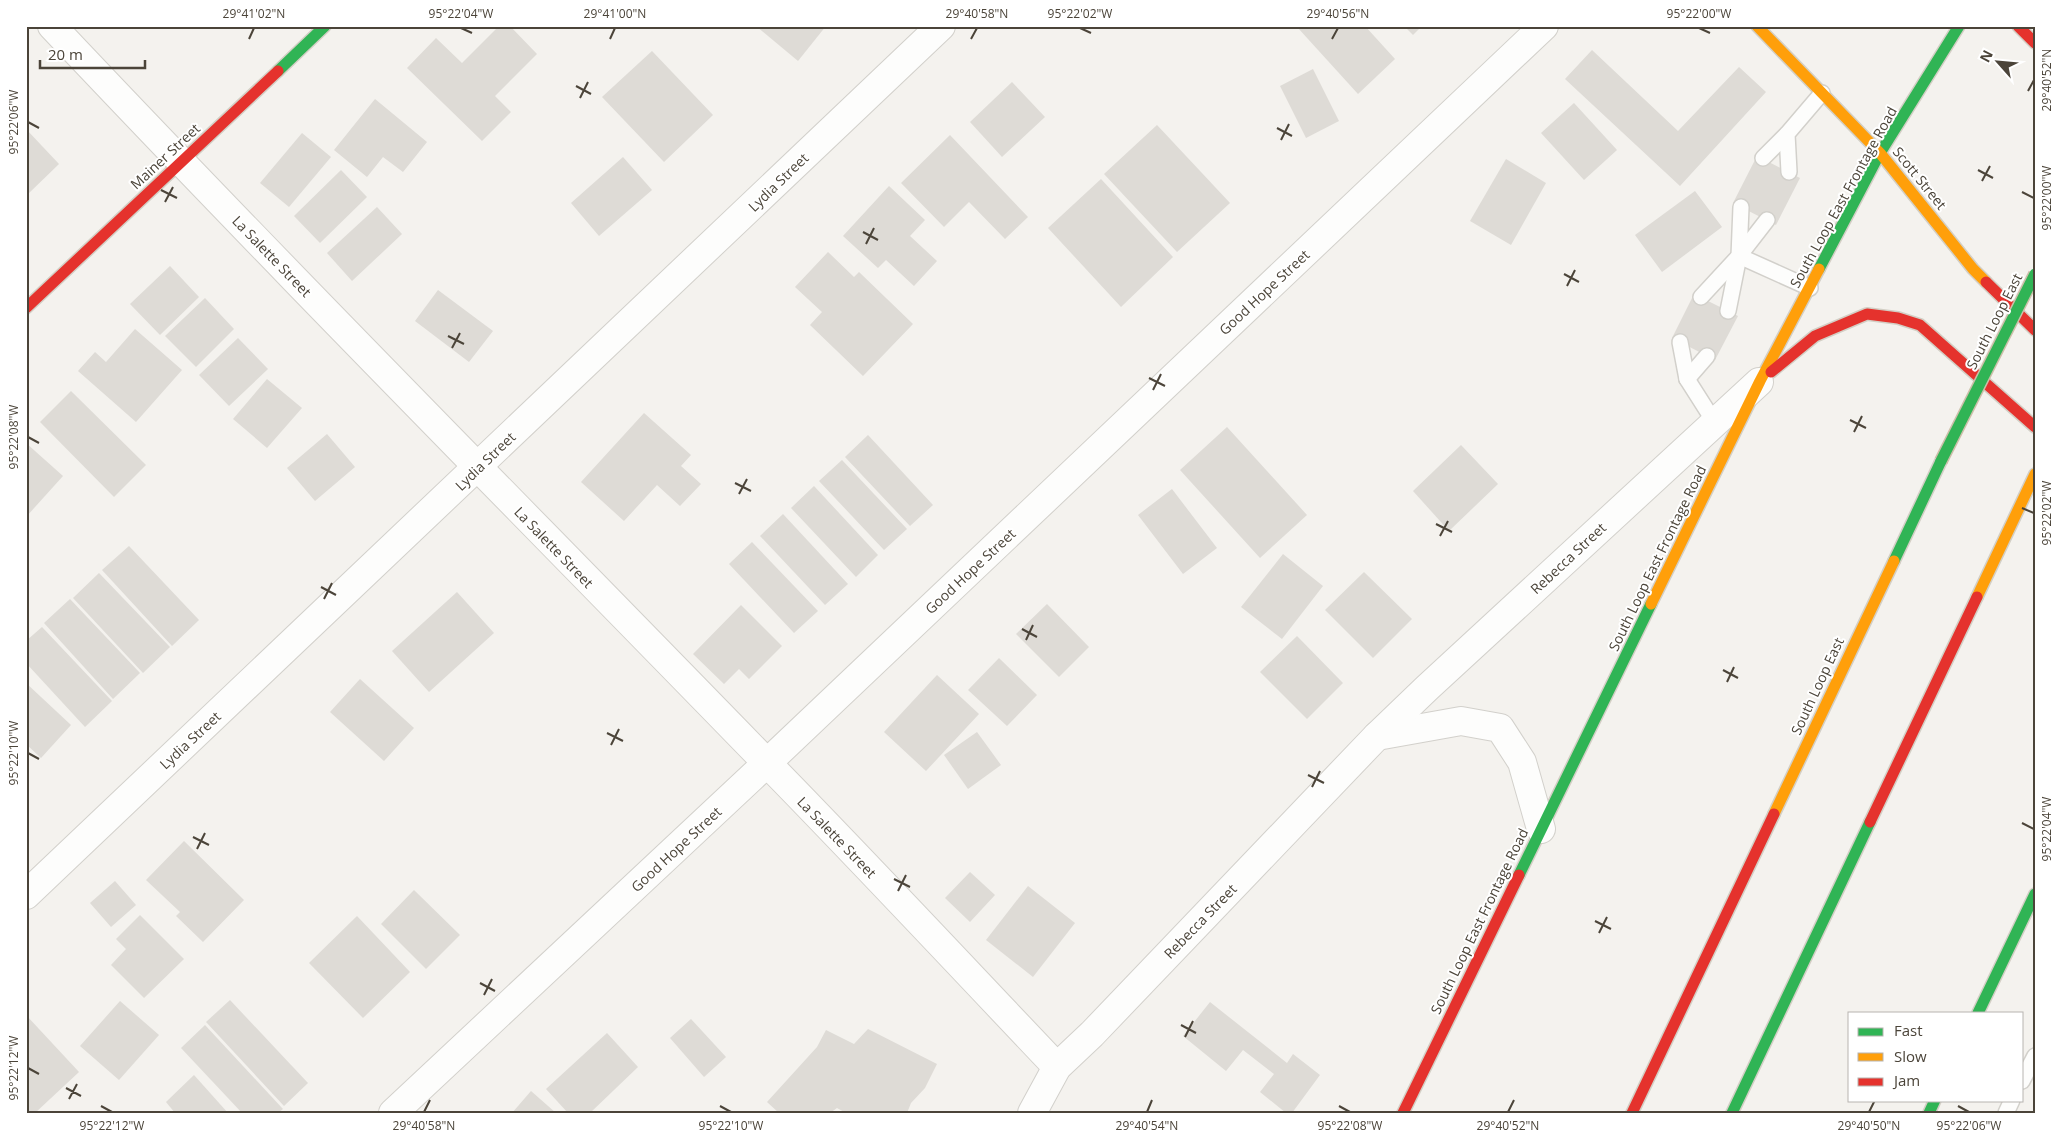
<svg xmlns="http://www.w3.org/2000/svg" width="2061" height="1139" viewBox="0 0 2061 1139" font-family="'Open Sans',sans-serif">
  <style>
    .building { fill: #dedbd6 }
    .lines { fill: none; stroke-linecap: round; stroke-linejoin: round }
    .lane-casing { stroke: #d2d0cb; stroke-width: 18 }
    .street-casing { stroke: #d2d0cb; stroke-width: 30 }
    .fast-casing { stroke: #d3cfc5; stroke-width: 14 }
    .slow-casing { stroke: #d3cfc5; stroke-width: 14 }
    .jam-casing { stroke: #d3cfc5; stroke-width: 14 }
    .lane { stroke: #fdfdfc; stroke-width: 15 }
    .street { stroke: #fdfdfc; stroke-width: 28 }
    .fast { stroke: #30b455; stroke-width: 11 }
    .slow { stroke: #ff9f0a; stroke-width: 11 }
    .jam { stroke: #e5322d; stroke-width: 11 }
    .fast-bridge-casing { stroke: #ccbfa9; stroke-width: 14; stroke-linecap: butt }
    .fast-bridge { stroke: #30b455; stroke-width: 11 }
    .ticks { fill: none; stroke: #4b4439; stroke-width: 2 }
    .labels { text-anchor: middle; dominant-baseline: central; stroke-width: 4; stroke-linejoin: round; paint-order: stroke }
    .street-label { font-size: 14px; fill: #4b4439; stroke: #fff }
    .neatline { fill: none; stroke: #4b4439; stroke-width: 2 }
    .ticks-label { font-size: 12px; text-anchor: middle; fill: #4b4439 }
  </style>
  <rect width="100%" height="100%" fill="#f4f2ee"/>
  <g class="building">
    <polygon points="499,26 510,26 537,54 495,96 511,112 482,141 407,68 436,38 462,63"/>
    <polygon points="756,26 826,26 798,61"/>
    <polygon points="1299,26 1365,26 1395,59 1358,94 1298,28"/>
    <polygon points="1404,26 1422,26 1413,35"/>
    <polygon points="1592,50 1678,131 1739,67 1766,92 1680,186 1565,79"/>
    <polygon points="652,51 713,115 664,162 602,97"/>
    <polygon points="1313,69 1339,121 1306,138 1280,86"/>
    <polygon points="1012,82 1045,117 1002,157 970,122"/>
    <polygon points="375,99 427,142 403,172 383,157 367,177 334,150"/>
    <polygon points="1574,103 1617,150 1584,180 1541,133"/>
    <polygon points="1157,125 1230,203 1177,252 1104,174"/>
    <polygon points="26,129 59,164 28,194 26,192"/>
    <polygon points="302,133 331,157 289,207 260,183"/>
    <polygon points="950,135 1028,217 1005,239 969,202 944,227 901,183"/>
    <polygon points="1757,156 1800,178 1776,225 1733,203"/>
    <polygon points="623,157 652,190 599,236 571,203"/>
    <polygon points="1506,159 1546,183 1511,245 1470,221"/>
    <polygon points="341,170 367,197 320,243 294,216"/>
    <polygon points="1101,179 1173,257 1121,307 1048,228"/>
    <polygon points="889,186 925,220 910,236 937,261 914,286 886,260 878,268 843,236"/>
    <polygon points="1695,191 1722,227 1662,272 1635,235"/>
    <polygon points="377,207 402,234 352,281 327,253"/>
    <polygon points="828,252 854,277 859,272 913,324 863,376 810,325 822,312 795,287"/>
    <polygon points="170,266 199,297 160,335 130,304"/>
    <polygon points="438,290 493,331 469,362 415,321"/>
    <polygon points="1694,294 1738,316 1715,360 1672,338"/>
    <polygon points="205,298 234,329 196,367 165,336"/>
    <polygon points="135,329 182,370 136,422 78,371 95,352 106,362"/>
    <polygon points="238,338 268,369 229,406 199,375"/>
    <polygon points="267,379 302,408 267,448 233,419"/>
    <polygon points="71,391 146,465 114,497 40,422"/>
    <polygon points="644,413 691,455 681,466 701,484 680,506 657,485 624,521 581,482"/>
    <polygon points="1227,427 1307,515 1260,558 1180,470"/>
    <polygon points="327,434 355,467 315,501 287,468"/>
    <polygon points="868,435 933,505 910,526 845,457"/>
    <polygon points="26,443 63,476 26,517"/>
    <polygon points="1461,445 1498,484 1449,531 1413,491"/>
    <polygon points="842,460 907,529 884,550 819,481"/>
    <polygon points="814,486 878,555 856,577 791,508"/>
    <polygon points="1172,489 1217,548 1183,574 1138,515"/>
    <polygon points="783,514 848,584 825,605 760,536"/>
    <polygon points="752,542 818,611 794,633 729,564"/>
    <polygon points="129,546 199,620 172,646 102,570"/>
    <polygon points="1283,554 1323,586 1282,639 1241,607"/>
    <polygon points="1364,572 1412,619 1373,658 1325,610"/>
    <polygon points="99,573 170,647 143,673 73,598"/>
    <polygon points="457,592 494,633 429,692 392,651"/>
    <polygon points="70,599 140,673 113,699 44,623"/>
    <polygon points="1047,604 1089,647 1059,677 1016,634"/>
    <polygon points="741,605 782,646 749,679 739,669 724,684 693,654"/>
    <polygon points="42,627 112,701 85,727 26,663 26,641"/>
    <polygon points="1297,636 1343,683 1307,719 1260,672"/>
    <polygon points="999,658 1037,695 1007,726 968,690"/>
    <polygon points="937,675 979,714 926,771 884,732"/>
    <polygon points="360,679 414,728 384,761 330,712"/>
    <polygon points="26,683 71,725 41,758 26,744"/>
    <polygon points="977,732 1001,765 968,789 944,755"/>
    <polygon points="184,841 244,900 203,942 176,916 180,912 146,880"/>
    <polygon points="970,872 995,895 970,922 945,898"/>
    <polygon points="115,881 136,905 111,927 90,903"/>
    <polygon points="1028,886 1075,923 1033,977 986,940"/>
    <polygon points="414,890 460,935 426,969 381,924"/>
    <polygon points="140,915 184,959 144,998 111,965 126,949 116,939"/>
    <polygon points="357,916 410,972 363,1018 309,963"/>
    <polygon points="230,1000 308,1083 284,1106 206,1022"/>
    <polygon points="120,1001 159,1035 119,1080 80,1046"/>
    <polygon points="1210,1002 1287,1063 1293,1054 1320,1075 1292,1113 1286,1113 1260,1092 1274,1074 1243,1050 1226,1071 1183,1036"/>
    <polygon points="26,1015 79,1072 35,1113 26,1113"/>
    <polygon points="691,1019 726,1057 704,1077 670,1038"/>
    <polygon points="205,1025 283,1109 278,1113 242,1113 181,1048"/>
    <polygon points="868,1029 937,1064 925,1088 911,1103 907,1113 846,1113 837,1108 830,1113 779,1113 767,1102 817,1047 826,1030 854,1044"/>
    <polygon points="607,1033 638,1067 590,1113 568,1113 546,1089"/>
    <polygon points="194,1075 228,1113 175,1113 166,1102"/>
    <polygon points="531,1091 556,1113 512,1113"/>
  </g>
  <g class="lines">
    <g class="lane-casing">
      <g id="lane">
        <polyline points="1763,158 1787,134"/>
        <polyline points="1789,172 1787,134 1822,93"/>
        <polyline points="1739,256 1767,220"/>
        <polyline points="1701,297 1739,256 1810,288"/>
        <polyline points="1728,311 1739,256 1741,207"/>
        <polyline points="1680,342 1687,379 1715,423"/>
        <polyline points="1687,379 1707,356"/>
        <polyline points="2022,1081 2035,1056"/>
        <polyline points="2006,1113 2012,1100"/>
      </g>
    </g>
    <g class="street-casing">
      <g id="street">
        <path d="M 52,26 C 287,275 528,517 766,762 C 864,862 960,965 1057,1067"/>
        <polyline points="1377,736 1461,721 1500,728 1522,762 1541,829"/>
        <polyline points="26,895 941,26"/>
        <polyline points="393,1113 767,763 1544,26"/>
        <polyline points="1032,1113 1057,1067 1092,1034 1377,736 1427,688 1759,382"/>
      </g>
    </g>
    <g class="fast-casing">
      <g id="fast">
        <polyline points="278,71 325,26"/>
        <polyline points="1819,269 1880,153 1959,26"/>
        <polyline points="1894,561 1941,461"/>
        <polyline points="1519,875 1651,604"/>
        <polyline points="1978,1013 2035,894"/>
        <polyline points="1732,1113 1870,822"/>
        <polyline points="1929,1113 1935,1100"/>
      </g>
    </g>
    <g class="slow-casing">
      <g id="slow">
        <polyline points="1757,26 1880,153 1973,269 1986,282"/>
        <polyline points="1977,597 2035,474"/>
        <polyline points="1651,604 1760,381 1819,269"/>
        <polyline points="1774,814 1894,561"/>
      </g>
    </g>
    <g class="jam-casing">
      <g id="jam">
        <polyline points="2018,26 2035,43"/>
        <polyline points="1986,282 2035,330"/>
        <polyline points="26,308 278,71"/>
        <polyline points="1771,372 1815,336 1867,314 1898,318 1920,325 2035,427"/>
        <polyline points="1870,822 1977,597"/>
        <polyline points="1403,1113 1519,875"/>
        <polyline points="1632,1113 1774,814"/>
      </g>
    </g>
    <use href="#lane" class="lane"/>
    <use href="#street" class="street"/>
    <use href="#fast" class="fast"/>
    <use href="#slow" class="slow"/>
    <use href="#jam" class="jam"/>
    <g class="fast-bridge-casing">
      <polyline id="fast-bridge" points="1941,461 2035,274"/>
    </g>
    <use href="#fast-bridge" class="fast-bridge"/>
  </g>
  <path class="ticks" d="M 461,28 L 472,33M 1080,28 L 1091,33M 1699,28 L 1710,33M 249,39 L 254,28M 610,39 L 615,28M 971,39 L 977,28M 1332,39 L 1338,28M 576,86 L 591,94M 2028,91 L 2034,80M 580,98 L 588,82M 28,122 L 39,128M 1277,128 L 1292,136M 1281,140 L 1289,124M 1978,170 L 1993,178M 1982,181 L 1990,166M 161,190 L 177,198M 2022,192 L 2034,198M 165,202 L 173,187M 863,232 L 878,240M 866,244 L 874,228M 1564,274 L 1579,282M 1567,286 L 1575,270M 448,336 L 464,344M 452,348 L 460,333M 1149,378 L 1165,386M 1153,390 L 1161,374M 1850,420 L 1866,428M 1854,432 L 1862,416M 28,437 L 39,443M 735,483 L 751,491M 739,494 L 747,479M 2022,508 L 2034,513M 1436,524 L 1452,532M 1440,536 L 1448,521M 321,587 L 336,595M 324,599 L 332,583M 1022,629 L 1037,637M 1026,640 L 1033,625M 1723,670 L 1738,678M 1727,682 L 1734,667M 607,733 L 623,741M 611,745 L 619,729M 28,753 L 39,759M 1308,775 L 1324,783M 1312,787 L 1320,771M 2022,823 L 2034,829M 193,837 L 209,845M 197,849 L 205,833M 894,879 L 910,887M 898,891 L 906,875M 1595,921 L 1611,929M 1599,933 L 1607,917M 480,983 L 495,991M 484,995 L 492,979M 1181,1025 L 1196,1033M 1185,1037 L 1193,1021M 28,1068 L 39,1074M 66,1088 L 81,1096M 69,1099 L 77,1084M 101,1106 L 112,1112M 720,1106 L 731,1112M 1339,1106 L 1350,1112M 1958,1106 L 1969,1112M 424,1112 L 430,1100M 1147,1112 L 1152,1100M 1508,1112 L 1514,1100M 1869,1112 L 1875,1100"/>
  <g class="labels">
    <g class="street-label">
      <text transform="translate(165 156) rotate(-43)">Mainer Street</text>
      <text transform="translate(1920 178) rotate(51)">Scott Street</text>
      <text transform="translate(778 182) rotate(-44)">Lydia Street</text>
      <text transform="translate(1843 197) rotate(-61)">South Loop East Frontage Road</text>
      <text transform="translate(272 256) rotate(46)">La Salette Street</text>
      <text transform="translate(1264 292) rotate(-43)">Good Hope Street</text>
      <text transform="translate(1994 321) rotate(-63)">South Loop East</text>
      <text transform="translate(485 461) rotate(-44)">Lydia Street</text>
      <text transform="translate(554 547) rotate(46)">La Salette Street</text>
      <text transform="translate(1568 558) rotate(-43)">Rebecca Street</text>
      <text transform="translate(1657 558) rotate(-64)">South Loop East Frontage Road</text>
      <text transform="translate(970 571) rotate(-43)">Good Hope Street</text>
      <text transform="translate(1817 686) rotate(-65)">South Loop East</text>
      <text transform="translate(190 740) rotate(-43)">Lydia Street</text>
      <text transform="translate(837 837) rotate(46)">La Salette Street</text>
      <text transform="translate(676 849) rotate(-43)">Good Hope Street</text>
      <text transform="translate(1200 921) rotate(-46)">Rebecca Street</text>
      <text transform="translate(1479 921) rotate(-64)">South Loop East Frontage Road</text>
    </g>
  </g>
  <rect width="2061" height="1139" fill="none" stroke="#ffffff" stroke-width="55"/>
  <rect x="1848" y="1012" width="175" height="90" fill="#ffffff" stroke="#b7b4b0"/>
  <rect x="1858" y="1028" width="25" height="8" fill="#30b455" stroke="#b7b4b0"/>
  <text x="1894" y="1036" font-size="15" fill="#4b4439">Fast</text>
  <rect x="1858" y="1053" width="25" height="8" fill="#ff9f0a" stroke="#b7b4b0"/>
  <text x="1894" y="1062" font-size="15" fill="#4b4439">Slow</text>
  <rect x="1858" y="1078" width="25" height="8" fill="#e5322d" stroke="#b7b4b0"/>
  <text x="1894" y="1086" font-size="15" fill="#4b4439">Jam</text>
  <g transform="translate(1998 62) rotate(297)" stroke="#ffffff" stroke-width="4" paint-order="stroke">
  <path d="M0-4L9 19L0 12L-9 19Z" fill="#4b4439"/>
  <text y="-8" font-size="14" font-weight="bold" text-anchor="middle" fill="#4b4439">N</text>
  </g>
  <path d="M40 60v8h105v-8" fill="none" stroke="#4b4439" stroke-width="2.5"/>
  <text x="48" y="60" font-size="15" fill="#4b4439" stroke="#ffffff" stroke-width="4" paint-order="stroke">20 m</text>
  <rect x="28" y="28" width="2006" height="1084" class="neatline"/>
  <g class="ticks-label">
    <text x="254" y="18">29°41'02"N</text>
    <text x="461" y="18">95°22'04"W</text>
    <text x="615" y="18">29°41'00"N</text>
    <text x="977" y="18">29°40'58"N</text>
    <text x="1080" y="18">95°22'02"W</text>
    <text x="1338" y="18">29°40'56"N</text>
    <text x="1699" y="18">95°22'00"W</text>
    <text transform="translate(2047 80) rotate(-90)" y="4">29°40'52"N</text>
    <text transform="translate(14 122) rotate(-90)" y="4">95°22'06"W</text>
    <text transform="translate(2047 198) rotate(-90)" y="4">95°22'00"W</text>
    <text transform="translate(14 437) rotate(-90)" y="4">95°22'08"W</text>
    <text transform="translate(2047 513) rotate(-90)" y="4">95°22'02"W</text>
    <text transform="translate(14 753) rotate(-90)" y="4">95°22'10"W</text>
    <text transform="translate(2047 829) rotate(-90)" y="4">95°22'04"W</text>
    <text transform="translate(14 1068) rotate(-90)" y="4">95°22'12"W</text>
    <text x="112" y="1130">95°22'12"W</text>
    <text x="424" y="1130">29°40'58"N</text>
    <text x="731" y="1130">95°22'10"W</text>
    <text x="1147" y="1130">29°40'54"N</text>
    <text x="1350" y="1130">95°22'08"W</text>
    <text x="1508" y="1130">29°40'52"N</text>
    <text x="1869" y="1130">29°40'50"N</text>
    <text x="1969" y="1130">95°22'06"W</text>
  </g>
</svg>
